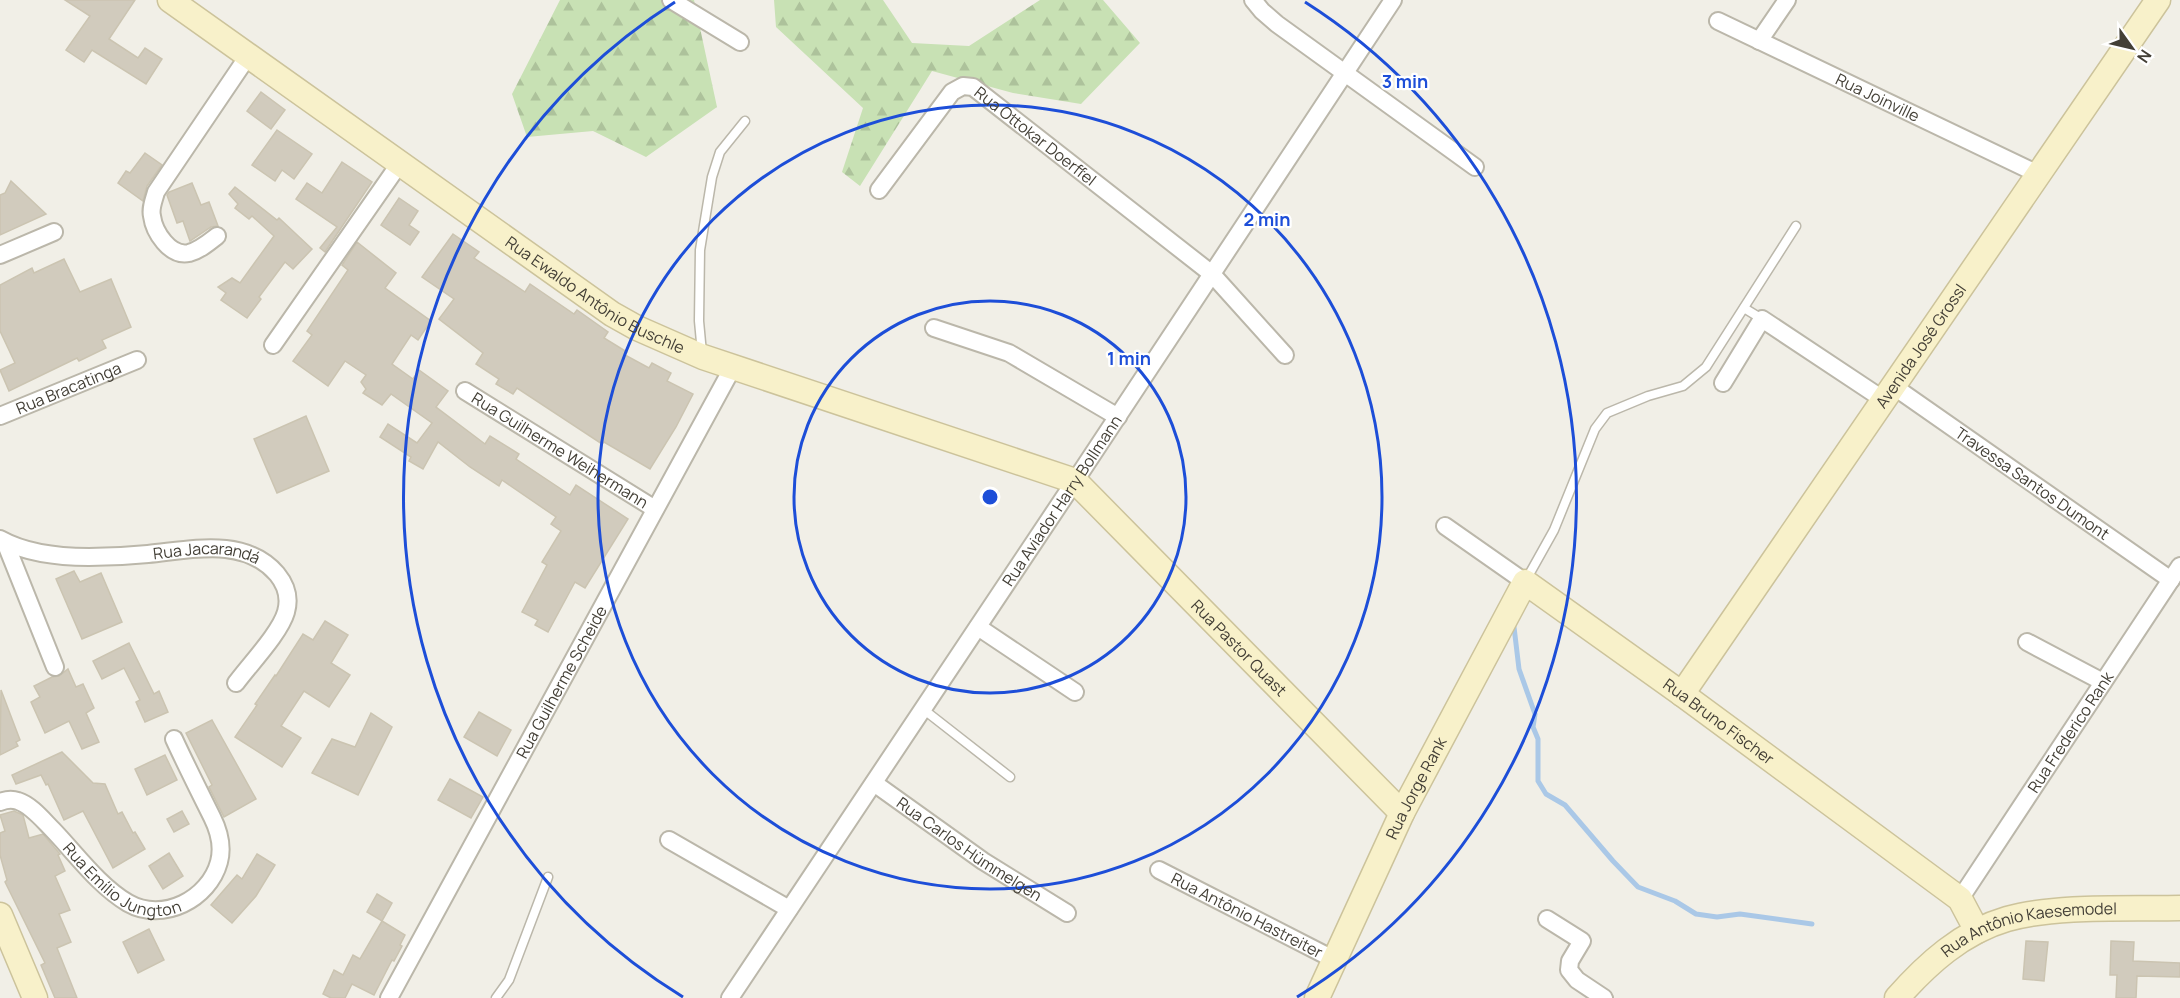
<svg xmlns="http://www.w3.org/2000/svg" width="2180" height="998" viewBox="0 0 2180 998" font-family="Manrope,sans-serif">
  <style>
    .forest { fill: url(#forest-firs) }
    .lines { fill: none; stroke-linecap: round; stroke-linejoin: round }
    .stream { stroke: #aac8e7; stroke-width: 5 }
    .building { fill: #d1cbbd; stroke: #cbc4b1; stroke-width: 1.5 }
    .lane-casing { stroke: #bbb7aa; stroke-width: 11 }
    .street-casing { stroke: #bbb7aa; stroke-width: 20 }
    .secondary-casing { stroke: #ccc39b; stroke-width: 27 }
    .lane { stroke: #fff; stroke-width: 8 }
    .street { stroke: #fff; stroke-width: 16 }
    .secondary { stroke: #f8f1ca; stroke-width: 24 }
    .ring { fill: none; stroke: #1d4ed8; stroke-width: 3 }
    .labels { text-anchor: middle; dominant-baseline: central; stroke-width: 4.5; stroke-linejoin: round; paint-order: stroke }
    .street-label { font-size: 16px; fill: #433f36; stroke: #fff }
    .centre { fill: #1d4ed8; stroke: #fff; stroke-width: 3 }
    .ring-label { font-size: 18px; text-anchor: middle; font-weight: bold; fill: #1d4ed8; stroke: #fff; stroke-width: 4.5; stroke-linejoin: round; paint-order: stroke }
  </style>
  <defs>
    <pattern id="forest-firs" width="22" height="20" patternUnits="userSpaceOnUse" patternTransform="scale(1.5)"><rect width="22" height="20" fill="#c8e1b4"/><path d="M5 1l3.5 6h-7zM16 11l3.5 6h-7z" fill="#adc29b"/></pattern>
  </defs>
  <rect width="100%" height="100%" fill="#f1efe7"/>
  <g class="forest">
    <polygon points="560,0 694,0 717,107 646,157 593,131 527,137 512,94"/>
    <polygon points="774,0 883,0 912,43 969,46 1040,0 1103,0 1140,43 1081,104 1013,93 932,71 860,186 842,172 863,108 776,27"/>
  </g>
  <g class="lines">
    <polyline class="stream" points="1514,627 1519,669 1535,714 1533,727 1538,739 1538,781 1546,794 1565,805 1613,861 1638,887 1675,901 1696,914 1717,917 1740,914 1812,924"/>
  </g>
  <g class="building">
    <polygon points="65,0 135,0 109,39 138,58 145,48 162,59 146,84 92,50 84,62 66,50 90,16"/>
    <polygon points="261,92 285,110 271,129 247,111"/>
    <polygon points="277,130 312,154 294,179 282,170 275,181 252,165"/>
    <polygon points="145,153 162,165 147,186 143,201 118,183 126,171 130,173"/>
    <polygon points="342,162 372,182 325,252 320,248 337,227 296,199 307,183 322,193"/>
    <polygon points="11,181 46,214 0,235 0,195 5,193"/>
    <polygon points="192,183 201,205 209,202 218,226 211,227 190,241 183,221 177,223 167,195 169,192"/>
    <polygon points="235,187 277,220 279,218 312,249 293,269 285,262 259,297 261,299 247,318 221,300 226,293 218,287 232,278 240,283 274,236 252,216 249,219 235,208 238,204 229,194"/>
    <polygon points="399,198 418,211 409,225 419,232 410,245 381,225"/>
    <polygon points="453,234 479,252 474,258 525,292 530,284 574,314 577,310 608,332 604,338 627,352 625,355 649,368 652,363 671,373 667,381 693,394 676,427 650,469 604,442 602,444 517,388 513,394 496,384 499,379 476,364 483,353 439,319 454,299 422,277"/>
    <polygon points="357,242 396,273 385,288 431,321 418,340 411,335 392,364 413,379 419,370 448,391 436,407 485,444 490,436 519,454 516,459 570,495 576,485 628,519 585,588 575,582 548,632 535,625 538,620 522,612 547,565 542,562 561,531 551,524 556,517 502,480 499,486 470,467 438,442 423,469 409,461 411,457 380,437 388,424 417,443 432,423 391,394 382,405 363,393 366,389 361,382 366,375 345,361 328,386 293,361 312,335 307,331 348,270 342,265"/>
    <polygon points="64,259 80,292 111,279 131,327 102,340 106,348 79,361 77,358 9,391 0,370 15,363 0,331 0,285 32,268 34,273"/>
    <polygon points="306,416 329,471 277,493 254,439"/>
    <polygon points="74,571 80,582 101,573 122,622 82,639 56,579"/>
    <polygon points="325,621 348,635 331,663 350,675 329,707 304,691 281,726 301,738 282,767 235,737 257,705 255,704 275,675 276,676 303,634 313,640"/>
    <polygon points="129,643 154,694 159,691 168,712 145,722 136,702 140,700 124,668 102,679 93,661"/>
    <polygon points="68,669 76,687 83,684 94,708 86,713 99,742 82,749 69,721 45,733 31,702 40,697 34,686 52,677 59,676"/>
    <polygon points="1,690 20,740 16,742 18,746 0,755"/>
    <polygon points="479,712 511,730 497,756 464,737"/>
    <polygon points="371,713 392,727 358,795 312,773 332,739 355,747"/>
    <polygon points="212,720 256,799 224,817 209,787 212,785 186,733"/>
    <polygon points="62,752 93,783 105,784 118,814 122,812 133,833 135,832 145,849 113,868 83,811 64,820 48,784 46,785 41,775 16,784 12,775"/>
    <polygon points="165,755 177,780 147,795 135,769"/>
    <polygon points="450,779 483,797 471,818 438,800"/>
    <polygon points="14,811 23,815 29,838 43,834 60,854 58,855 65,871 55,876 70,910 59,914 71,942 57,948 77,998 55,998 41,965 45,963 5,882 7,880 0,855 0,833 5,831 0,815"/>
    <polygon points="182,811 189,824 174,832 167,819"/>
    <polygon points="169,853 183,876 163,889 149,866"/>
    <polygon points="257,854 275,865 256,896 232,923 211,905 237,875 242,879"/>
    <polygon points="377,894 392,903 382,921 367,912"/>
    <polygon points="382,921 405,935 400,945 402,946 394,961 392,960 374,995 352,984 345,998 331,998 323,994 334,970 343,975 353,955 360,959"/>
    <polygon points="149,929 164,960 138,973 123,942"/>
    <polygon points="2026,941 2048,942 2044,981 2023,979"/>
    <polygon points="2111,941 2134,942 2133,961 2180,963 2180,977 2137,976 2136,998 2116,998 2117,975 2110,975"/>
  </g>
  <g class="lines">
    <g class="lane-casing">
      <g id="lane">
        <polyline points="1744,308 1762,319"/>
        <polyline points="702,353 699,321 700,250 712,177 720,152 745,121"/>
        <polyline points="1526,580 1554,530 1595,429 1607,413 1648,396 1683,386 1706,367 1796,226"/>
        <polyline points="923,709 1010,777"/>
        <polyline points="496,998 509,980 548,877"/>
      </g>
    </g>
    <g class="street-casing">
      <g id="street">
        <polyline points="671,0 740,42"/>
        <polyline points="1253,0 1262,11 1277,24 1475,167"/>
        <path id="s1" d="M 1718,21 L 2038,174"/>
        <polyline points="1759,41 1787,0"/>
        <path id="s2" d="M 879,190 L 952,92 L 963,86 L 973,87 L 1212,274 L 1285,355"/>
        <path d="M 217,236 C 208,243 200,250 189,253 C 170,257 154,232 152,216 C 150,208 154,200 156,192 L 248,56"/>
        <polyline points="0,255 54,232"/>
        <polyline points="934,328 1009,353 1118,417"/>
        <polyline points="273,345 400,163"/>
        <polyline points="1723,383 1762,319 1884,400"/>
        <path id="s3" d="M 1893,386 L 2171,580"/>
        <path id="s4" d="M 465,391 L 655,509"/>
        <path id="s5" d="M 0,416 L 137,360"/>
        <polyline points="1445,526 1525,582"/>
        <path id="s6" d="M 0,539 C 25,553 61,557 89,557 C 108,557 128,556 148,554 C 190,550 244,536 277,574 C 286,585 290,598 286,612 C 280,633 250,664 236,683"/>
        <polyline points="5,542 55,667"/>
        <polyline points="978,627 1075,692"/>
        <polyline points="2027,642 2103,682"/>
        <path id="s7" d="M 874,783 L 983,861 L 1067,913"/>
        <path id="s8" d="M 0,802 C 5,800 12,799 18,801 C 31,805 43,820 53,830 C 76,854 99,886 128,903 C 163,923 209,899 219,862 C 223,847 219,831 212,817 C 199,791 186,765 174,739"/>
        <polyline points="669,840 789,909"/>
        <path id="s9" d="M 1159,870 L 1335,960"/>
        <path id="s10" d="M 1960,899 L 2180,566"/>
        <polyline points="1547,919 1582,941 1570,961 1569,970 1577,980 1604,998"/>
        <path id="s11" d="M 389,998 L 733,367"/>
        <path id="s12" d="M 730,998 L 1075,481 L 1393,0"/>
      </g>
    </g>
    <g class="secondary-casing">
      <g id="secondary">
        <path id="s13" d="M 170,0 L 612,314 L 637,328 L 703,357 L 1075,481 L 1402,813"/>
        <path id="s14" d="M 1682,694 L 2158,0"/>
        <polyline points="0,915 35,998"/>
        <path id="s15" d="M 1317,998 L 1402,813 L 1525,582 L 1682,694 L 1960,899 L 1977,931"/>
        <path id="s16" d="M 1897,998 C 1927,964 1962,932 2007,919 C 2058,905 2127,909 2180,908"/>
      </g>
    </g>
    <use href="#lane" class="lane"/>
    <use href="#street" class="street"/>
    <use href="#secondary" class="secondary"/>
  </g>
  <g class="ring">
    <circle cx="990" cy="497" r="196"/>
    <circle cx="990" cy="497" r="392"/>
    <path d="M683 997A587 587 0 0 1 675 2M1305 2A587 587 0 0 1 1297 997"/>
  </g>
  <g class="labels">
    <g class="street-label">
      <text stroke="none"><textPath href="#s1" startOffset="177">Rua Joinville</textPath></text>
      <text stroke="none"><textPath href="#s2" startOffset="224">Rua Ottokar Doerffel</textPath></text>
      <text stroke="none"><textPath href="#s13" startOffset="518">Rua Ewaldo Antônio Buschle</textPath></text>
      <text stroke="none"><textPath href="#s14" startOffset="422">Avenida José Grossl</textPath></text>
      <text stroke="none"><textPath href="#s5" startOffset="74">Rua Bracatinga</textPath></text>
      <text stroke="none"><textPath href="#s4" startOffset="112">Rua Guilherme Weihermann</textPath></text>
      <text stroke="none"><textPath href="#s3" startOffset="170">Travessa Santos Dumont</textPath></text>
      <text stroke="none"><textPath href="#s12" startOffset="598">Rua Aviador Harry Bollmann</textPath></text>
      <text stroke="none"><textPath href="#s6" startOffset="210">Rua Jacarandá</textPath></text>
      <text stroke="none"><textPath href="#s13" startOffset="1269">Rua Pastor Quast</textPath></text>
      <text stroke="none"><textPath href="#s11" startOffset="360">Rua Guilherme Scheide</textPath></text>
      <text stroke="none"><textPath href="#s15" startOffset="704">Rua Bruno Fischer</textPath></text>
      <text stroke="none"><textPath href="#s10" startOffset="200">Rua Frederico Rank</textPath></text>
      <text stroke="none"><textPath href="#s15" startOffset="232">Rua Jorge Rank</textPath></text>
      <text stroke="none"><textPath href="#s7" startOffset="116">Rua Carlos Hümmelgen</textPath></text>
      <text stroke="none"><textPath href="#s8" startOffset="154">Rua Emílio Jungton</textPath></text>
      <text stroke="none"><textPath href="#s9" startOffset="99">Rua Antônio Hastreiter</textPath></text>
      <text stroke="none"><textPath href="#s16" startOffset="156">Rua Antônio Kaesemodel</textPath></text>
    </g>
  </g>
  <circle cx="990" cy="497" r="9" class="centre"/>
  <g class="ring-label">
    <text x="1405" y="88">3 min</text>
    <text x="1267" y="226">2 min</text>
    <text x="1129" y="365">1 min</text>
  </g>
  <g transform="translate(2132 48) rotate(124)" stroke="#ffffff" stroke-width="4.5" paint-order="stroke">
  <path d="M0-4.5L10 22L0 15L-10 22Z" fill="#433f36"/>
  <text y="-9" font-size="16" font-weight="bold" text-anchor="middle" fill="#433f36">N</text>
  </g>
</svg>
